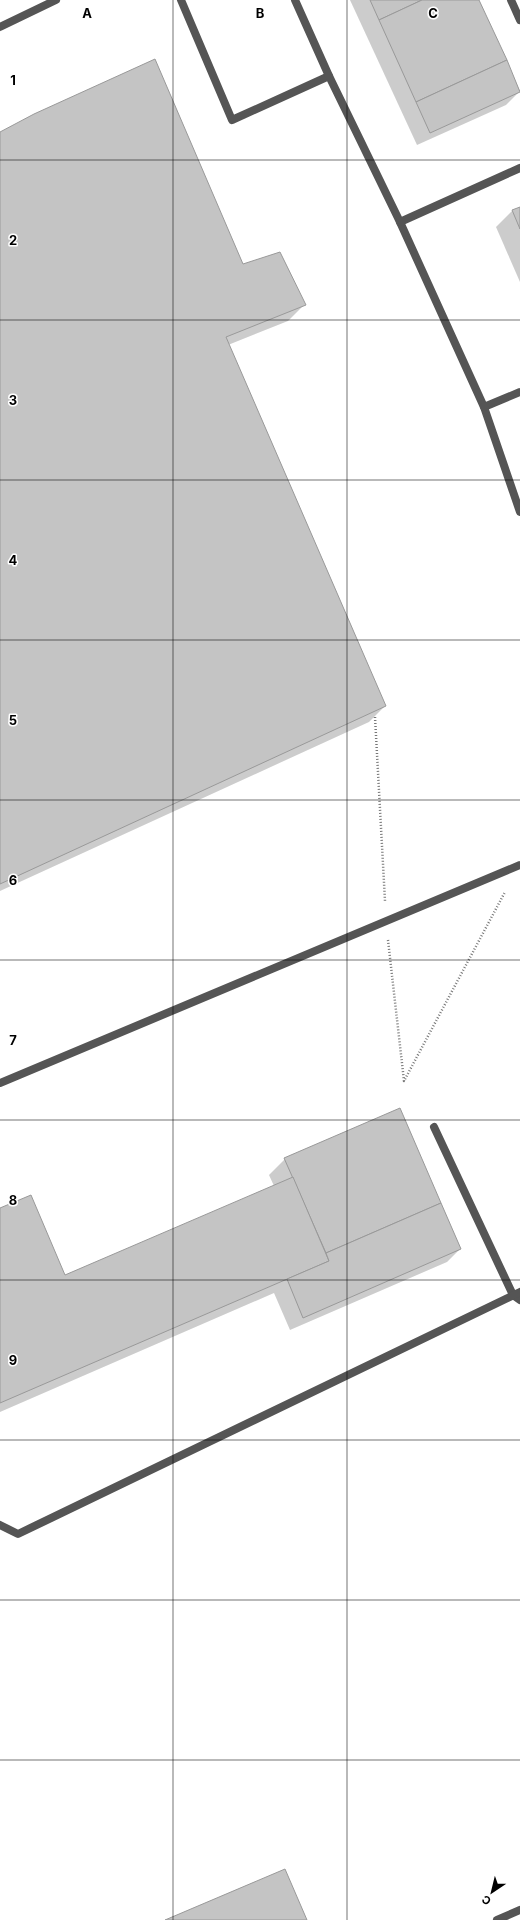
<svg xmlns="http://www.w3.org/2000/svg" width="520" height="1920" viewBox="0 0 520 1920" font-family="Inter,sans-serif">
  <style>
    .shadow { fill: #0003 }
    .building { fill: #c4c4c4; stroke: #999 }
    .lines { fill: none; stroke-linecap: round; stroke-linejoin: round }
    .path { stroke: #777; stroke-width: 2.5; stroke-dasharray: 1 2; stroke-linecap: butt }
    .service { stroke: #555; stroke-width: 8 }
    .grid { fill: none; stroke: #000; stroke-width: 1; stroke-opacity: 0.55 }
    .grid-label { font-size: 13px; text-anchor: middle; font-weight: bold; fill: #000; stroke: #fff; stroke-width: 3; stroke-linejoin: round; paint-order: stroke }
  </style>
  <rect width="100%" height="100%" fill="#fff"/>
  <g class="shadow">
    <polygon points="350,0 478,0 520,91 506,105 417,145"/>
    <polygon points="0,134 243,265 304,305 288,321 228,345 385,706 369,722 0,891"/>
    <polygon points="520,208 520,282 496,227 512,211"/>
    <polygon points="285,1159 460,1249 447,1262 290,1330 274,1293 0,1412 0,1210 65,1276 274,1186 269,1175"/>
  </g>
  <g class="building">
    <polygon points="370,0 422,0 379,20"/>
    <polygon points="422,0 479,0 507,60 416,102 379,20"/>
    <polygon points="155,59 243,264 280,252 306,305 226,337 386,706 0,884 0,132 34,114"/>
    <polygon points="507,60 520,92 430,133 416,102"/>
    <polygon points="520,207 520,229 512,210"/>
    <polygon points="400,1108 441,1203 326,1253 284,1158"/>
    <polygon points="293,1177 329,1261 0,1403 0,1208 31,1195 65,1275"/>
    <polygon points="441,1203 461,1249 303,1318 287,1279 329,1261 326,1253"/>
    <polygon points="285,1869 307,1920 165,1920"/>
  </g>
  <g class="lines">
    <g class="path">
      <polyline points="375,717 385,901"/>
      <polyline points="388,940 404,1081 505,892"/>
    </g>
    <g class="service">
      <polyline points="181,0 232,120 329,76"/>
      <polyline points="295,0 329,76 400,222 484,407 520,512"/>
      <polyline points="511,0 520,20"/>
      <polyline points="0,27 56,0"/>
      <polyline points="400,222 520,168"/>
      <polyline points="484,407 520,392"/>
      <polyline points="0,1083 520,865"/>
      <polyline points="434,1127 513,1295 520,1300"/>
      <polyline points="0,1525 18,1534 520,1292"/>
      <polyline points="497,1920 520,1910"/>
    </g>
  </g>
  <path class="grid" d="M 173,0 L 173,1920M 347,0 L 347,1920M 0,160 L 520,160M 0,320 L 520,320M 0,480 L 520,480M 0,640 L 520,640M 0,800 L 520,800M 0,960 L 520,960M 0,1120 L 520,1120M 0,1280 L 520,1280M 0,1440 L 520,1440M 0,1600 L 520,1600M 0,1760 L 520,1760"/>
  <g class="grid-label">
    <text x="87" y="18">A</text>
    <text x="260" y="18">B</text>
    <text x="433" y="18">C</text>
    <text x="13" y="85">1</text>
    <text x="13" y="245">2</text>
    <text x="13" y="405">3</text>
    <text x="13" y="565">4</text>
    <text x="13" y="725">5</text>
    <text x="13" y="885">6</text>
    <text x="13" y="1045">7</text>
    <text x="13" y="1205">8</text>
    <text x="13" y="1365">9</text>
  </g>
  <g transform="translate(492 1892) rotate(215)" stroke="#ffffff" stroke-width="3" paint-order="stroke">
  <path d="M0-3L7 15L0 10L-7 15Z" fill="#000000"/>
  <text y="-6" font-size="11" font-weight="bold" text-anchor="middle" fill="#000000">С</text>
  </g>
</svg>
